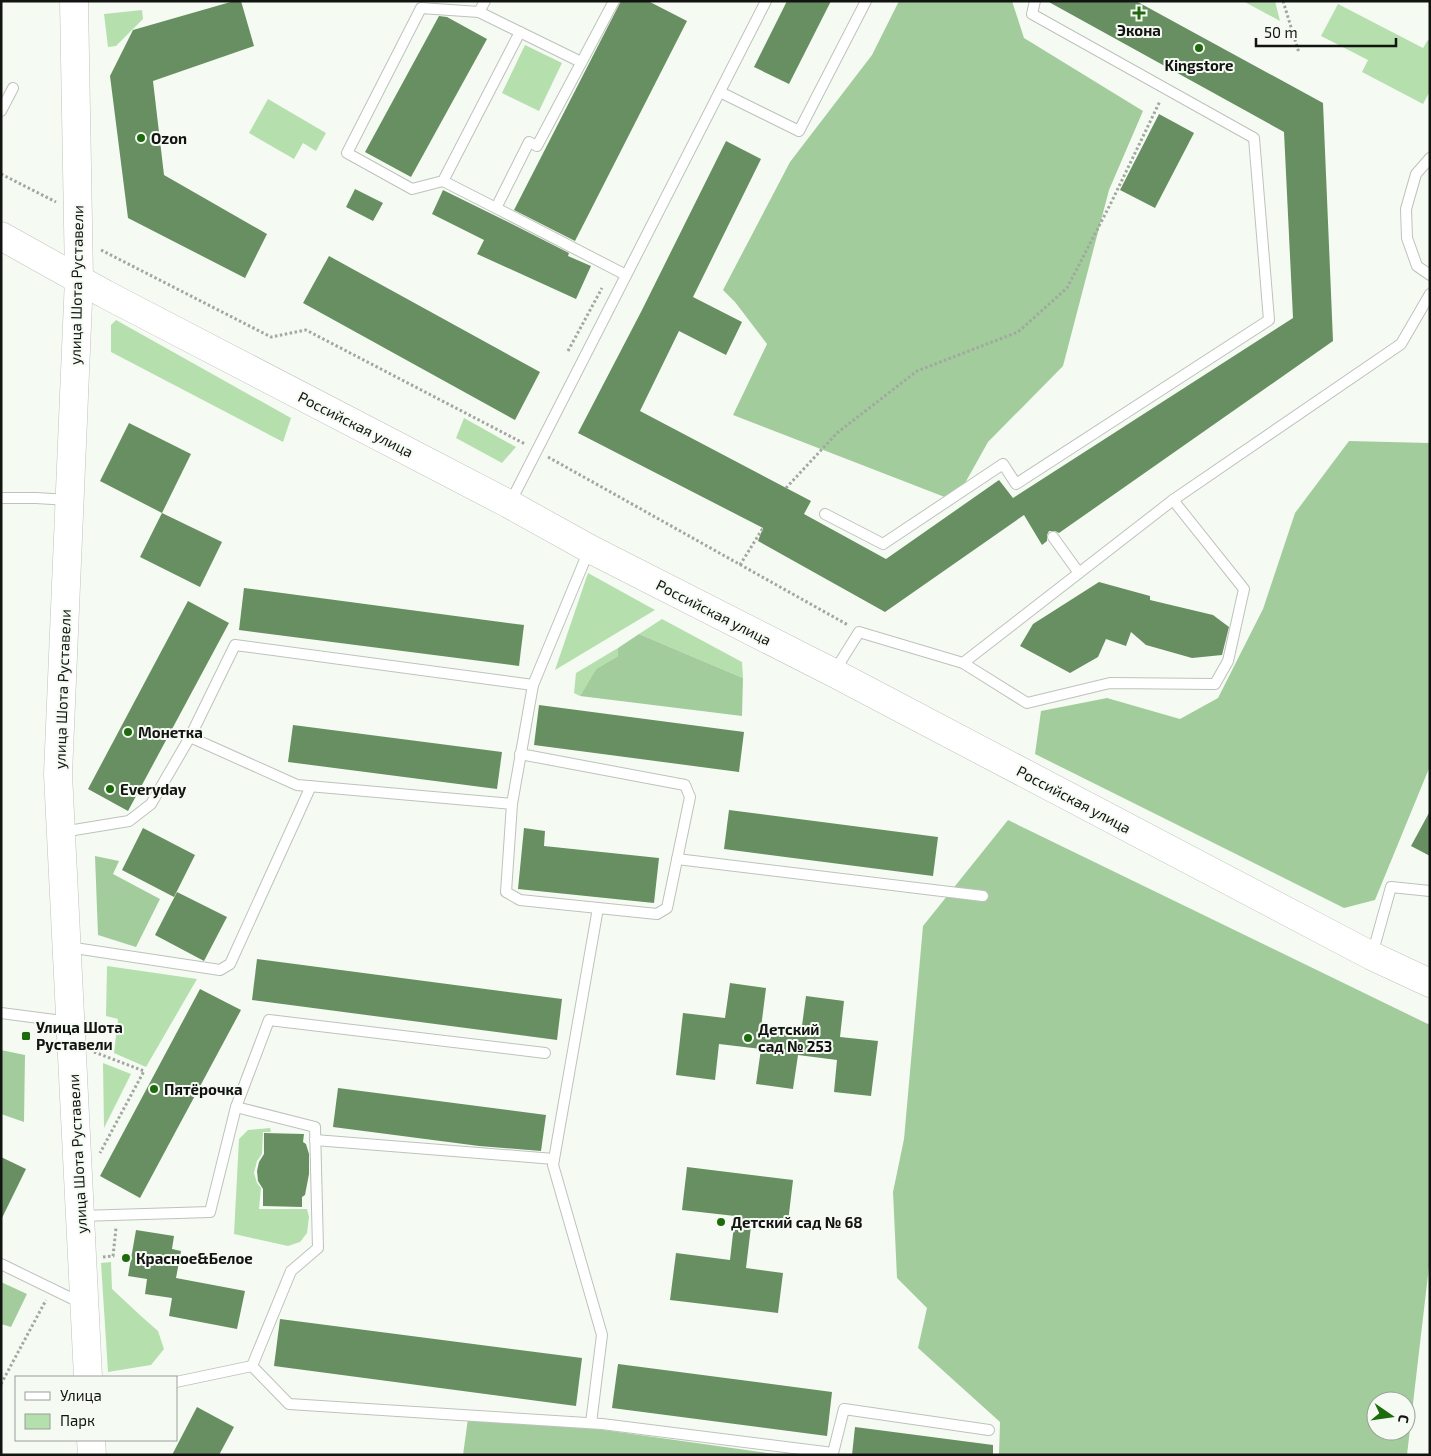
<svg xmlns="http://www.w3.org/2000/svg" width="1431" height="1456" viewBox="0 0 1431 1456" font-family="'Exo 2',sans-serif">
  <style>
    .green { fill: #b6dfae }
    .forest { fill: #a3cc9c; fill-rule: evenodd }
    .building { fill: #688f61 }
    .lines { fill: none; stroke-linecap: round; stroke-linejoin: round }
    .lane-casing { stroke: #bdc3bc; stroke-width: 12 }
    .secondary-casing { stroke: #bdc3bc; stroke-width: 29 }
    .path { stroke: #a2a7a1; stroke-width: 3; stroke-dasharray: 2.5 2.5; stroke-linecap: butt }
    .lane { stroke: #fff; stroke-width: 10 }
    .secondary { stroke: #fff; stroke-width: 28 }
    .poi-dot { fill: #1d6b0c; stroke: #f5fbf3; stroke-width: 2 }
    .labels { text-anchor: middle; dominant-baseline: central; stroke-width: 4; stroke-linejoin: round; paint-order: stroke }
    .poi-label { font-size: 15px; font-weight: bold; fill: #121412; stroke: #f5fbf3; text-anchor: start }
    .street-label { font-size: 15px; fill: #121412; stroke: #f5fbf3 }
  </style>
  <rect width="100%" height="100%" fill="#f5fbf3"/>
  <g class="green">
    <polygon points="1243,1 1275,1 1280,21"/>
    <polygon points="1338,4 1423,48 1428,40 1430,41 1430,91 1423,104 1362,72 1368,60 1321,36"/>
    <polygon points="142,10 143,19 116,46 108,47 104,14"/>
    <polygon points="525,45 562,63 539,111 502,93"/>
    <polygon points="268,99 326,133 316,151 303,143 294,159 249,133"/>
    <polygon points="116,320 291,418 283,442 111,352 111,325"/>
    <polygon points="464,418 516,447 502,463 456,438"/>
    <polygon points="588,573 655,610 555,670"/>
    <polygon points="662,619 742,662 743,678 639,634"/>
    <polygon points="618,648 618,656 596,669 580,696 574,693 576,673"/>
    <polygon points="107,966 197,979 146,1067 114,1053 118,1019 106,1016"/>
    <polygon points="103,1063 131,1074 104,1128"/>
    <polygon points="270,1128 271,1132 263,1132 262,1154 257,1161 254,1173 257,1183 261,1188 259,1209 307,1209 309,1217 307,1233 300,1242 288,1246 234,1234 239,1139 248,1130"/>
    <polygon points="111,1262 112,1289 141,1316 158,1331 164,1349 151,1365 108,1372 101,1263"/>
  </g>
  <g class="forest">
    <polygon points="899,1 1012,1 1024,38 1143,111 1109,190 1063,366 988,442 955,501 733,415 767,344 735,302 723,290 790,162 872,55"/>
    <polygon points="1349,441 1430,443 1430,766 1375,900 1344,908 1035,754 1041,711 1107,698 1180,719 1218,698 1263,609 1295,513"/>
    <polygon points="639,634 743,678 742,716 580,696 596,669 618,656 618,648"/>
    <path d="M 1008,820 L 1430,1025 L 1430,1258 L 1407,1455 L 999,1455 L 1000,1422 L 918,1348 L 927,1308 L 897,1278 L 893,1192 L 904,1139 L 923,926 ZM 1376,1401 L 1406,1401 L 1406,1431 L 1376,1431 Z"/>
    <polygon points="95,856 119,861 113,874 160,899 136,947 98,935"/>
    <polygon points="1,1050 25,1055 24,1122 1,1114"/>
    <polygon points="1,1282 27,1294 11,1327 1,1324"/>
    <polygon points="469,1411 781,1455 463,1455"/>
  </g>
  <g class="building">
    <polygon points="234,1 241,1 254,46 153,81 164,175 267,234 245,278 128,218 110,76 133,30"/>
    <polygon points="621,1 648,1 687,21 575,241 514,210"/>
    <polygon points="787,1 831,1 789,84 754,67"/>
    <polygon points="1047,1 1136,1 1323,103 1333,341 1059,533 1055,531 1049,531 1047,535 1047,541 1042,545 1024,515 885,612 758,541 763,528 578,433 642,310 726,141 761,159 693,297 742,322 726,355 679,331 640,411 811,501 804,514 886,559 999,480 1013,498 1293,318 1284,132"/>
    <polygon points="439,16 447,17 487,39 411,177 365,152"/>
    <polygon points="1159,114 1194,133 1155,208 1120,190"/>
    <polygon points="355,189 383,203 373,221 346,207"/>
    <polygon points="443,190 508,222 569,253 568,256 591,266 576,299 477,254 484,240 432,214"/>
    <polygon points="329,256 540,372 515,420 303,303"/>
    <polygon points="129,423 191,454 162,513 100,481"/>
    <polygon points="162,513 222,542 200,587 140,557"/>
    <polygon points="1099,582 1150,596 1150,600 1213,615 1229,627 1222,655 1192,658 1146,645 1131,632 1126,646 1106,639 1098,657 1070,673 1020,646 1033,624"/>
    <polygon points="244,588 524,625 519,666 239,630"/>
    <polygon points="188,601 229,623 128,811 88,789"/>
    <polygon points="539,705 744,732 739,772 534,745"/>
    <polygon points="293,725 502,752 497,789 288,762"/>
    <polygon points="729,810 938,837 933,876 724,849"/>
    <polygon points="1430,811 1430,856 1411,846"/>
    <polygon points="143,828 195,855 174,897 122,870"/>
    <polygon points="524,828 545,831 544,846 659,858 654,903 518,889"/>
    <polygon points="177,892 227,917 204,961 155,935"/>
    <polygon points="257,959 562,999 557,1040 252,1000"/>
    <polygon points="730,983 766,988 761,1028 801,1033 806,996 844,1001 840,1037 878,1041 871,1096 834,1092 837,1060 798,1055 793,1089 756,1084 761,1049 719,1044 715,1080 676,1075 683,1013 725,1018"/>
    <polygon points="200,989 241,1010 140,1198 100,1176"/>
    <polygon points="338,1088 546,1115 541,1151 479,1146 333,1127"/>
    <polygon points="264,1133 304,1134 303,1142 306,1144 309,1154 309,1174 305,1195 302,1197 302,1207 263,1206 263,1189 258,1181 257,1171 259,1162 264,1154"/>
    <polygon points="1,1157 26,1169 1,1220"/>
    <polygon points="687,1167 793,1180 788,1222 752,1218 746,1268 783,1273 778,1313 670,1300 676,1253 730,1260 735,1216 682,1210"/>
    <polygon points="136,1230 174,1236 172,1249 181,1251 176,1278 245,1291 237,1329 169,1316 172,1298 145,1294 147,1279 128,1276"/>
    <polygon points="280,1319 582,1358 576,1406 274,1366"/>
    <polygon points="618,1364 832,1392 827,1436 612,1408"/>
    <polygon points="197,1407 234,1427 219,1455 172,1455"/>
    <polygon points="855,1427 993,1445 993,1455 852,1455"/>
  </g>
  <g class="lines">
    <g class="lane-casing">
      <g id="lane">
        <polyline points="485,1 479,12 581,62"/>
        <polyline points="614,1 537,146 529,142 496,208 626,275"/>
        <polyline points="479,12 421,8 347,153 412,189 443,181 520,32"/>
        <polyline points="720,92 799,131 866,1"/>
        <polyline points="1,111 13,88"/>
        <polyline points="1430,158 1416,174 1406,209 1407,238 1417,266 1430,275"/>
        <polyline points="443,181 496,208"/>
        <polyline points="1,498 36,498 69,500"/>
        <polyline points="510,503 766,1"/>
        <polyline points="825,514 883,544 1003,464 1016,484 1269,320 1254,138 1032,14 1035,1"/>
        <polyline points="1053,537 1079,573"/>
        <polyline points="963,663 1027,703 1110,683 1215,684 1228,661 1244,589 1173,500"/>
        <polyline points="834,672 859,632 963,663 1173,500 1401,344 1430,294"/>
        <polyline points="190,737 297,785 512,804 533,685 589,550"/>
        <polyline points="512,804 506,892 520,900 657,914 667,908 690,797 685,785 520,754"/>
        <polyline points="62,832 129,821 151,804 190,737 235,645 533,685"/>
        <polyline points="677,859 983,896"/>
        <polyline points="68,947 220,970 230,964 311,786"/>
        <polyline points="1372,955 1391,887 1430,891"/>
        <polyline points="1,1013 70,1022"/>
        <polyline points="236,1107 315,1127 318,1248 291,1271 252,1366"/>
        <polyline points="315,1140 554,1159"/>
        <polyline points="80,1216 210,1212 236,1107 269,1020 545,1053"/>
        <polyline points="1,1264 81,1303"/>
        <polyline points="176,1382 252,1366 289,1404 602,1424 833,1453 844,1409 989,1430"/>
        <polyline points="591,1423 602,1335 553,1165 598,908"/>
      </g>
    </g>
    <g class="secondary-casing">
      <g id="secondary">
        <polyline points="74,1 79,278 58,774 88,1377"/>
        <polyline points="1,236 105,294 509,504 590,549 834,673 1372,956 1430,983"/>
        <polyline points="91,1440 92,1455"/>
      </g>
    </g>
    <g class="path">
      <polyline points="1283,1 1299,53"/>
      <polyline points="1,174 56,202"/>
      <polyline points="101,250 271,337 306,330 525,444"/>
      <polyline points="568,351 602,288"/>
      <polyline points="548,457 848,625"/>
      <polyline points="786,488 837,433 917,371 1018,332 1067,288 1112,201 1160,101"/>
      <polyline points="740,565 763,528"/>
      <polyline points="94,1052 144,1071 100,1153"/>
      <polyline points="103,1257 113,1256 116,1228"/>
      <polyline points="1,1384 46,1300"/>
    </g>
    <use href="#lane" class="lane"/>
    <use href="#secondary" class="secondary"/>
  </g>
  <g class="poi-dot">
    <path d="M1136.5 5.5h5v5h5v5h-5v5h-5v-5h-5v-5h5z"/>
    <circle cx="1199" cy="48" r="5"/>
    <circle cx="141" cy="138" r="5"/>
    <circle cx="128" cy="732" r="5"/>
    <circle cx="110" cy="789" r="5"/>
    <rect x="21" y="1031" width="10" height="10" rx="2.5"/>
    <circle cx="748" cy="1038" r="5"/>
    <circle cx="154" cy="1089" r="5"/>
    <circle cx="721" cy="1222" r="5"/>
    <circle cx="126" cy="1258" r="5"/>
  </g>
  <g class="labels">
    <g class="poi-label">
      <text x="1139" y="30" text-anchor="middle">Экона</text>
      <text x="1199" y="65" text-anchor="middle">Kingstore</text>
      <text x="151" y="138">Ozon</text>
      <text x="138" y="732">Монетка</text>
      <text x="120" y="789">Everyday</text>
      <text x="36" y="1027">Улица Шота<tspan x="36" dy="17">Руставели</tspan></text>
      <text x="758" y="1029">Детский<tspan x="758" dy="17">сад № 253</tspan></text>
      <text x="164" y="1089">Пятёрочка</text>
      <text x="731" y="1222">Детский сад № 68</text>
      <text x="136" y="1258">Красное&amp;Белое</text>
    </g>
    <g class="street-label">
      <text transform="translate(76 285) rotate(-89)">улица Шота Руставели</text>
      <text transform="translate(356 424) rotate(27)">Российская улица</text>
      <text transform="translate(714 612) rotate(27)">Российская улица</text>
      <text transform="translate(62 689) rotate(-88)">улица Шота Руставели</text>
      <text transform="translate(1074 799) rotate(28)">Российская улица</text>
      <text transform="translate(77 1154) rotate(-93)">улица Шота Руставели</text>
    </g>
  </g>
  <rect width="1431" height="1456" fill="none" stroke="#121412" stroke-width="5"/>
  <rect x="15" y="1376" width="162" height="65" fill="#f5fbf3" stroke="#9a9f99"/>
  <rect x="25" y="1392" width="25" height="8" fill="#ffffff" stroke="#9a9f99"/>
  <text x="60" y="1401" font-size="15" fill="#121412">Улица</text>
  <rect x="25" y="1414" width="25" height="15" fill="#b6dfae" stroke="#9a9f99"/>
  <text x="60" y="1426" font-size="15" fill="#121412">Парк</text>
  <g transform="translate(1391 1416) rotate(103)"><circle r="24" fill="#f5fbf3" stroke="#9a9f99"/>
  <path d="M0-4L9 19L0 12L-9 19Z" fill="#1d6b0c"/>
  <text y="-8" font-size="14" font-weight="bold" text-anchor="middle" fill="#121412">С</text>
  </g>
  <path d="M1256 38v8h140v-8" fill="none" stroke="#121412" stroke-width="2.5"/>
  <text x="1264" y="38" font-size="15" fill="#121412" stroke="#f5fbf3" stroke-width="4" paint-order="stroke">50 m</text>
</svg>
